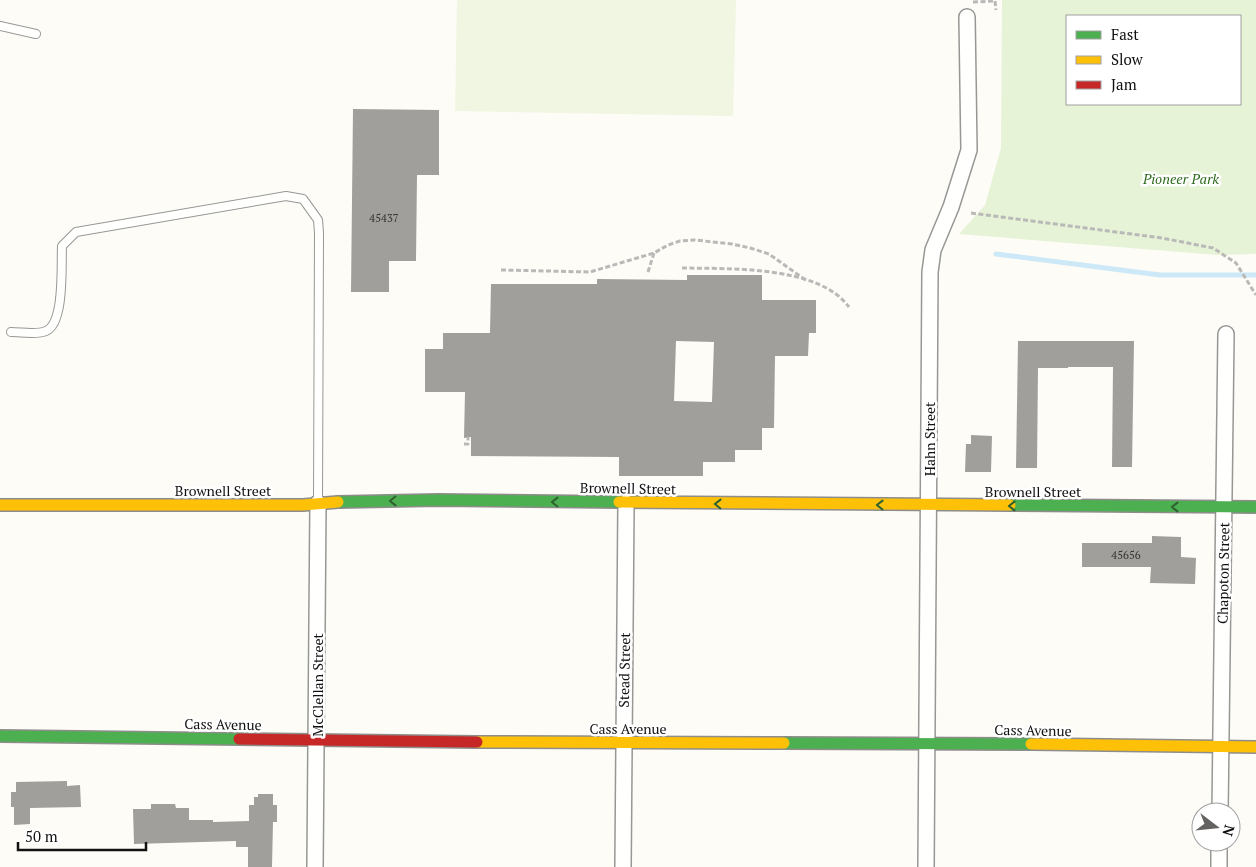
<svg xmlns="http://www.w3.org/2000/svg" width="1256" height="867" viewBox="0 0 1256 867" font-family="'PT Serif',serif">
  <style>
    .green { fill: #e7f3d7; fill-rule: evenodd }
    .pitch { fill: #f0f6e1 }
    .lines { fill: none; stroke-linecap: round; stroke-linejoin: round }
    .stream { stroke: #cde8f7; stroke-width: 5 }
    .building { fill: #a19f9c; fill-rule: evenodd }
    .lane-casing { stroke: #979795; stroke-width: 10 }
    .street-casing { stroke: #979795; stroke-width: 18 }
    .fast-casing { stroke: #8e8d8b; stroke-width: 14 }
    .slow-casing { stroke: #8e8d8b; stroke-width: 14 }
    .jam-casing { stroke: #8e8d8b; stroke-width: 14 }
    .path { stroke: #b9b9b8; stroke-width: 3; stroke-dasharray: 5 2.5; stroke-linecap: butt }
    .lane { stroke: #fffffe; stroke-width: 8 }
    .street { stroke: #fffffe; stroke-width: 15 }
    .fast { stroke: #4caf50; stroke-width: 11 }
    .slow { stroke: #ffc107; stroke-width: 11 }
    .jam { stroke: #c62828; stroke-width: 11 }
    .oneway { stroke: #2e6030 }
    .labels { text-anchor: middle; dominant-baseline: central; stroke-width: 5; stroke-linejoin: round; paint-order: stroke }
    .number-label { font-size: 11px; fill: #353434 }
    .park-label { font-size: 14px; font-style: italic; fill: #2f6b1f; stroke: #fff }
    .street-label { font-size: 14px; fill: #111; stroke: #fff }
  </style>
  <rect width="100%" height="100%" fill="#fdfcf7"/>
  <path class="green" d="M 1002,0 L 1256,0 L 1256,254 L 1217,255 L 959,234 L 985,205 L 1001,148 ZM 1067,16 L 1240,16 L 1240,104 L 1067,104 Z"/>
  <polygon class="pitch" points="457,0 736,0 733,116 455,111"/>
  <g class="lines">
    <polyline class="stream" points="996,254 1160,275 1256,275"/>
  </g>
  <g class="building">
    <polygon points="353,109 439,110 439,175 417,175 416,261 389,261 389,292 351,292"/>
    <path d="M 687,275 L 762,275 L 762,300 L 816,300 L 816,333 L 809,333 L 808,356 L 775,356 L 774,428 L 762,428 L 762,450 L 735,450 L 735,462 L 703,462 L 703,476 L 619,476 L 619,457 L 471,456 L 471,437 L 464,438 L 465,392 L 425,392 L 425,349 L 443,349 L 443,333 L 490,333 L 491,284 L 597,284 L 597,279 L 687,280 ZM 676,341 L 714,342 L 712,402 L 674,401 Z"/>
    <polygon points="1018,341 1134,341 1132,467 1112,467 1113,367 1068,367 1068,368 1038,368 1037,468 1016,468"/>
    <polygon points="971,435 992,436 991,472 965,472 966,444 971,444"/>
    <polygon points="1152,536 1181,537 1181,557 1196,558 1195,584 1150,583 1151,567 1082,567 1082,543 1152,543"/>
    <polygon points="67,781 67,786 80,785 81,807 30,808 30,824 14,825 14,807 11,807 11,792 16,792 16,782"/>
    <polygon points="258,794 273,794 273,805 277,805 277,822 273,822 272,867 248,867 248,847 236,847 236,841 134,844 133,809 151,809 151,804 175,804 176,808 189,808 189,820 213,820 213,822 249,821 249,805 254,805 254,797 258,797"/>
  </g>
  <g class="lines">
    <g class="lane-casing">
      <g id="lane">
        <polyline points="0,26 36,34"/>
        <path d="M 11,332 C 21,332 37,335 46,331 C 65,323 61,264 62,246 L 76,232 L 286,196 L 303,199 L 318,220 L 319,233 L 318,501"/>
      </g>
    </g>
    <g class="street-casing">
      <g id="street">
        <polyline points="1220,812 1226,334"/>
        <polyline points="315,867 318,503"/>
        <polyline points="623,867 626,503"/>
        <polyline points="926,867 930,272 933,250 951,207 969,150 967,17"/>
        <polyline points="1219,867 1219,842"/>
      </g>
    </g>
    <g class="fast-casing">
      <g id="fast">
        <polyline points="338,502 438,500 619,502"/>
        <polyline points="1010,505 1256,507"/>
        <polyline points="0,736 239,739"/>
        <polyline points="784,743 1031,744"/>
      </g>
    </g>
    <g class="slow-casing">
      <g id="slow">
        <polyline points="619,502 1010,505"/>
        <polyline points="0,505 303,505 338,502"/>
        <polyline points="477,742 784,743"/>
        <polyline points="1031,744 1256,747"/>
      </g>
    </g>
    <g class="jam-casing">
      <polyline id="jam" points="239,739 477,742"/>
    </g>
    <g class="path">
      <polyline points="995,1 996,10"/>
      <polyline points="973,2 995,1"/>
      <polyline points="971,213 1162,238 1213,248 1236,263 1256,295"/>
      <path d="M 682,268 C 729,269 818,265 849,307"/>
      <polyline points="501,270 590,272 654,253 668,245 680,241 695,240 732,244 750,248 769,254 807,281"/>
      <polyline points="648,272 654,253"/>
      <polyline points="464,444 468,444 468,437"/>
    </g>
    <use href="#lane" class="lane"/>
    <use href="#street" class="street"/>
    <use href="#fast" class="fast"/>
    <use href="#slow" class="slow"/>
    <use href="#jam" class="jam"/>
  </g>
  <defs><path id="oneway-chevron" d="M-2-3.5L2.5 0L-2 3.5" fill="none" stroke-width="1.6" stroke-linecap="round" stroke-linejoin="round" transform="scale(1.25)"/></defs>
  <g class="oneway">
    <use href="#oneway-chevron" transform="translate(393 501) rotate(179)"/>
    <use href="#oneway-chevron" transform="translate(555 502) rotate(-179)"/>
    <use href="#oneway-chevron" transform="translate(718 504) rotate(-179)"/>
    <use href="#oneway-chevron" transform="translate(880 505) rotate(-179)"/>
    <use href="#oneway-chevron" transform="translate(1012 506) rotate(-180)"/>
    <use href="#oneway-chevron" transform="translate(1175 507) rotate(-180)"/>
  </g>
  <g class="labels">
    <g class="number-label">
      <text x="384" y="218">45437</text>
      <text x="1126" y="555">45656</text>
    </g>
    <g class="park-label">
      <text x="1181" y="178">Pioneer Park</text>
    </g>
    <g class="street-label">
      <text transform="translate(929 439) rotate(-90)">Hahn Street</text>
      <text transform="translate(628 488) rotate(1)">Brownell Street</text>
      <text x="223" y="490">Brownell Street</text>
      <text x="1033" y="491">Brownell Street</text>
      <text transform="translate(1223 573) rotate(-89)">Chapoton Street</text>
      <text transform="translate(624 670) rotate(-89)">Stead Street</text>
      <text transform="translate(317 685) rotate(-90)">McClellan Street</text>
      <text transform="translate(223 724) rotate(1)">Cass Avenue</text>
      <text x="628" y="728">Cass Avenue</text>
      <text transform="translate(1033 730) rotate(1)">Cass Avenue</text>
    </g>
  </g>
  <rect x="1066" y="15" width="175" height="90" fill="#ffffff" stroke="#a0a0a0"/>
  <rect x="1076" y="31" width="25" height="8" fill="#4caf50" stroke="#a0a0a0"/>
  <text x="1111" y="40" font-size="15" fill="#111111">Fast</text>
  <rect x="1076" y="56" width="25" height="8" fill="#ffc107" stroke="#a0a0a0"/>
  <text x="1111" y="65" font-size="15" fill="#111111">Slow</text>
  <rect x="1076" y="81" width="25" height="8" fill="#c62828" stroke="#a0a0a0"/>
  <text x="1111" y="90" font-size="15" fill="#111111">Jam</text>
  <g transform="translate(1216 827) rotate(106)"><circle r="24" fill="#ffffff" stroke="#a0a0a0"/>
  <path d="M0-4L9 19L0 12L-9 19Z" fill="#646362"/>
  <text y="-8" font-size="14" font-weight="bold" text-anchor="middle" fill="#111111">N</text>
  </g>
  <path d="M18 842v8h128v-8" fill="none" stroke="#111111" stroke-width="2.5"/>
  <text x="25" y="842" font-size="15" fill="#111111" stroke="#ffffff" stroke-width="4" paint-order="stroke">50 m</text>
</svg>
